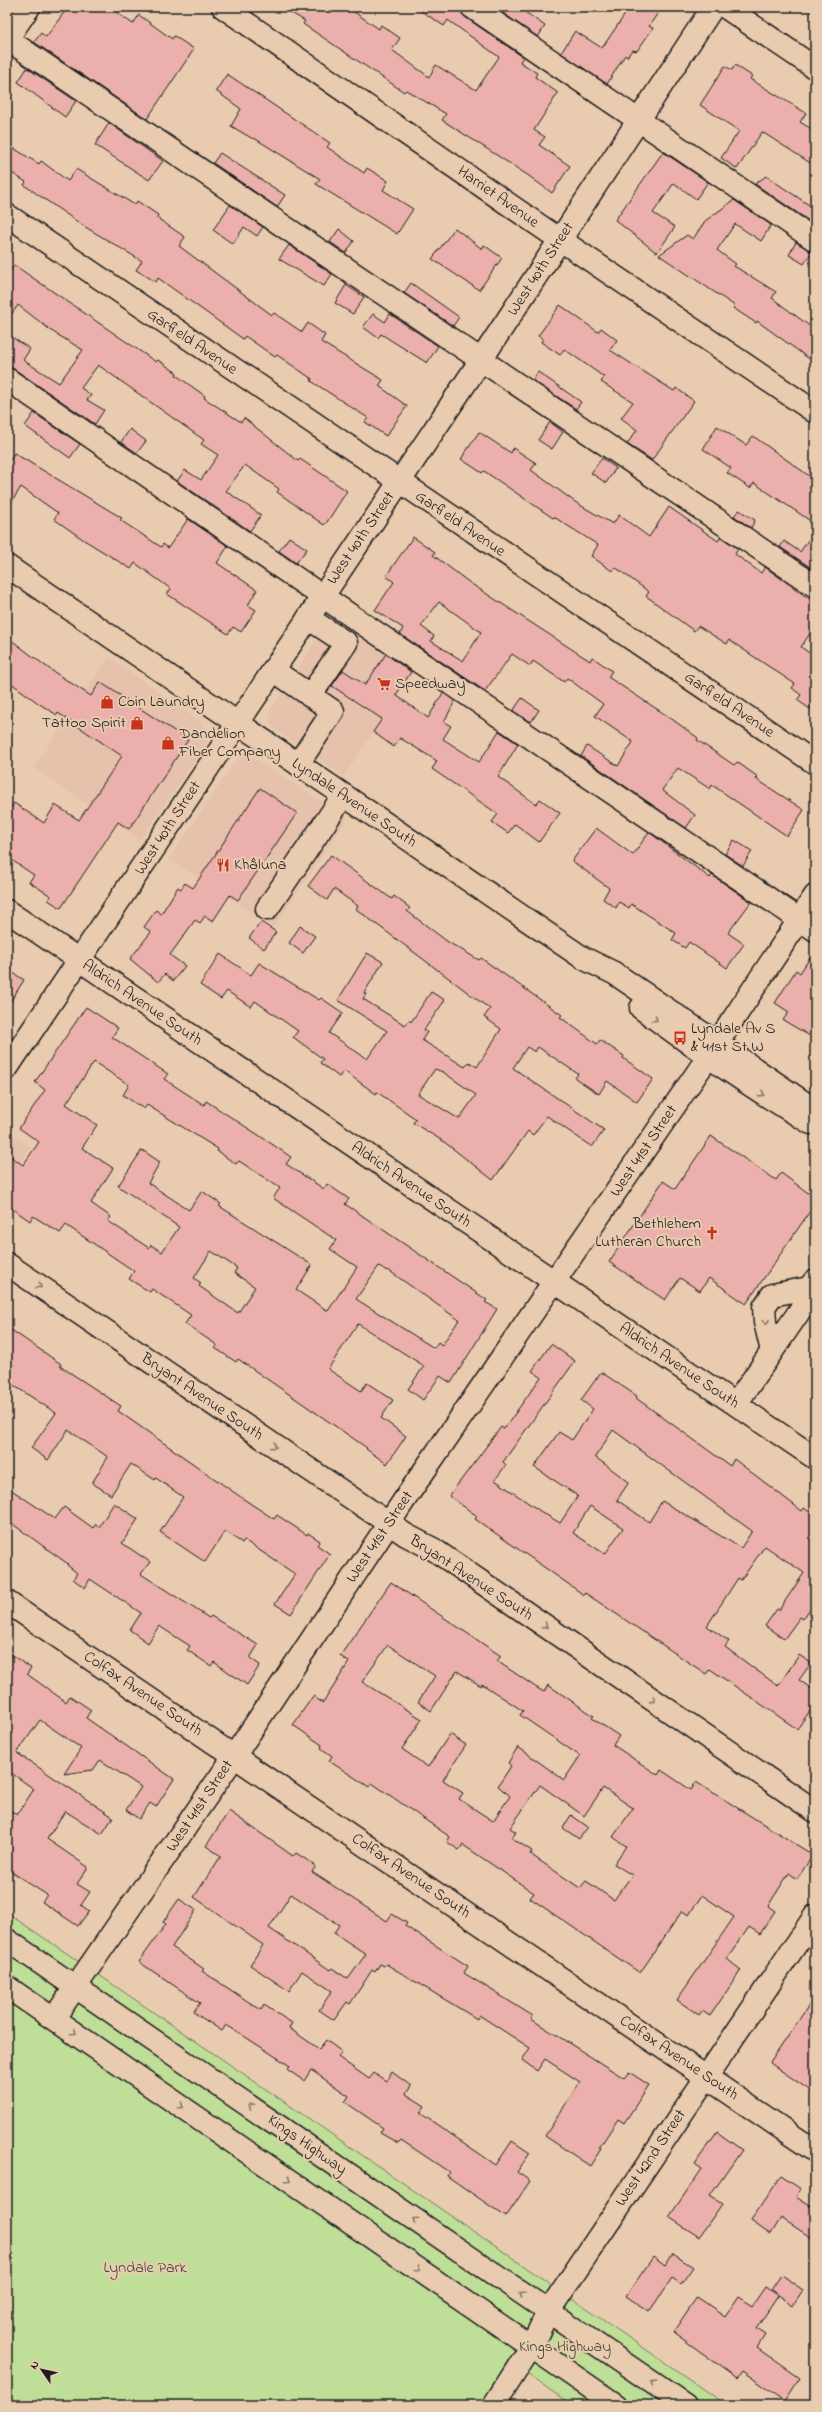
<svg xmlns="http://www.w3.org/2000/svg" width="822" height="2412" viewBox="0 0 822 2412" font-family="'Indie Flower',sans-serif">
  <style>
    .built { fill: #e6c1ab }
    .green { fill: #bfdf98; stroke: #6e7e5a }
    .building { fill: #ebb0ab; stroke: #1c1c1c; fill-rule: evenodd }
    .lines { fill: none; stroke-linecap: round; stroke-linejoin: round }
    .minor-casing { stroke: #1c1c1c; stroke-width: 25 }
    .major-casing { stroke: #1c1c1c; stroke-width: 25 }
    .minor { stroke: #e9ccb0; stroke-width: 22 }
    .major { stroke: #e9ccb0; stroke-width: 22 }
    .oneway { stroke: #827466 }
    .labels { text-anchor: middle; dominant-baseline: central; stroke-width: 4; stroke-linejoin: round; paint-order: stroke }
    .street-label { font-size: 16px; fill: #1c1c1c; stroke: #e9ccb0 }
    .poi-label { font-size: 16px; fill: #1c1c1c; stroke: #e9ccb0; text-anchor: start }
    .park-label { font-size: 16px; fill: #3d4335; stroke: #e9ccb0 }
  </style>
  <rect width="100%" height="100%" fill="#e9ccb0"/>
  <filter id="ink" filterUnits="userSpaceOnUse"><feTurbulence type="fractalNoise" baseFrequency=".025" numOctaves="2"/><feDisplacementMap in="SourceGraphic" scale="8" xChannelSelector="R" yChannelSelector="G"/><feConvolveMatrix kernelMatrix="1 2 1 2 8 2 1 2 1" color-interpolation-filters="sRGB"/></filter>
  <g filter="url(#ink)">
    <g class="built">
      <polygon points="338,607 422,660 344,776 273,728 270,720 270,711"/>
      <polygon points="109,657 201,722 207,730 209,736 207,743 140,840 33,768"/>
      <polygon points="247,754 348,818 274,927 169,859 239,756"/>
      <polygon points="7,1131 31,1147 7,1183"/>
    </g>
    <polygon class="green" points="7,1913 99,1975 727,2405 572,2405 518,2368 515,2354 480,2405 7,2405"/>
    <g class="building">
      <polygon points="68,7 109,7 133,24 139,15 172,39 174,36 194,49 147,119 34,42 41,33 46,37"/>
      <polygon points="281,7 347,7 379,29 381,25 400,38 392,50 429,77 436,65 476,90 499,57 448,20 444,26 415,7 460,7 465,17 523,57 520,62 537,73 535,77 558,93 534,130 545,137 539,145 570,166 552,193 529,176 442,120 446,114 406,90 404,92 303,24 305,21"/>
      <polygon points="494,7 518,7 545,26 538,37"/>
      <polygon points="630,7 662,7 649,26 653,28 637,51 632,50 627,57 625,55 607,84 561,53 575,31 602,48"/>
      <polygon points="735,65 752,76 750,79 806,113 800,122 815,131 815,166 762,132 737,169 721,158 739,131 700,105 725,66 732,70"/>
      <polygon points="27,68 76,101 65,117 18,82"/>
      <polygon points="227,74 330,143 327,147 364,173 367,168 388,181 383,190 413,209 397,234 316,184 320,179 254,138 253,139 231,126 241,109 216,91"/>
      <polygon points="109,123 163,161 149,180 95,145"/>
      <polygon points="7,144 39,164 41,161 68,181 76,169 135,205 137,201 158,215 157,218 185,237 179,246 272,315 274,313 302,332 308,323 325,335 321,342 383,380 379,386 407,406 386,436 365,422 368,418 311,381 312,379 277,355 275,357 245,336 243,339 158,278 156,282 136,270 142,261 82,225 24,185 26,182 7,170"/>
      <polygon points="663,152 708,182 696,199 674,183 653,213 675,227 657,253 615,220"/>
      <polygon points="220,153 285,195 277,207 213,163"/>
      <polygon points="766,176 815,209 815,225 755,184"/>
      <polygon points="734,200 771,225 761,241 735,224 717,250 736,264 734,266 776,292 772,298 815,330 815,363 757,321 756,323 733,308 735,306 659,255 687,235 693,239 705,221"/>
      <polygon points="230,205 263,227 257,236 244,227 233,244 213,230"/>
      <polygon points="455,228 482,249 484,245 502,258 479,290 432,259"/>
      <polygon points="339,229 354,241 346,253 330,242"/>
      <polygon points="796,242 812,252 804,264 789,255"/>
      <polygon points="289,245 332,274 324,286 279,259"/>
      <polygon points="14,265 156,362 158,360 177,373 176,375 205,396 204,398 241,422 244,418 298,461 300,459 347,491 327,522 324,525 277,492 279,489 245,465 226,491 261,515 250,531 177,481 185,470 201,480 218,455 201,444 204,440 98,365 81,388 91,395 87,400 104,410 95,424 14,369 7,367 7,334 30,349 23,360 59,383 83,350 53,332 18,305 7,321 7,275"/>
      <polygon points="411,283 459,317 453,326 404,293"/>
      <polygon points="346,285 364,297 353,314 335,303"/>
      <polygon points="560,305 598,332 601,328 617,340 610,350 674,391 676,388 694,401 652,460 627,444 637,430 621,418 633,402 601,382 604,377 564,349 560,355 541,342 543,339 538,336"/>
      <polygon points="373,314 385,322 390,314 438,346 427,363 381,334 378,338 363,327"/>
      <polygon points="538,372 581,402 576,409 532,380"/>
      <polygon points="34,413 80,444 70,458 25,426"/>
      <polygon points="550,422 563,432 552,449 538,440"/>
      <polygon points="717,426 746,445 753,436 815,480 815,524 754,483 750,488 727,473 731,468 703,449"/>
      <polygon points="130,429 146,441 137,453 121,442"/>
      <polygon points="479,432 511,453 513,448 536,463 531,470 578,504 613,524 619,515 649,537 669,507 718,541 721,537 738,549 735,554 761,573 765,567 815,603 815,626 801,647 815,657 815,705 813,704 810,709 797,700 801,695 792,688 795,684 729,640 727,644 698,626 694,631 646,596 649,592 615,567 612,571 591,556 598,545 554,517 553,518 484,471 482,473 461,459"/>
      <polygon points="14,453 122,518 120,520 161,547 163,544 168,548 188,519 228,546 217,563 257,590 248,605 256,610 241,632 233,627 228,634 167,594 171,589 135,563 131,569 84,540 54,519 58,513 21,487 7,509 7,464"/>
      <polygon points="602,458 616,468 606,483 591,473"/>
      <polygon points="739,510 755,520 751,528 734,516"/>
      <polygon points="815,530 815,566 813,569 780,547 784,541 800,552"/>
      <polygon points="289,537 307,549 296,563 279,551"/>
      <path d="M 413,537 L 435,552 L 433,555 L 470,583 L 590,661 L 592,657 L 612,671 L 608,677 L 669,717 L 698,738 L 697,740 L 734,765 L 737,762 L 758,777 L 756,779 L 804,810 L 787,836 L 712,785 L 710,789 L 678,768 L 662,790 L 695,815 L 686,828 L 581,756 L 587,746 L 618,766 L 633,742 L 595,716 L 603,704 L 567,678 L 564,682 L 533,661 L 530,666 L 512,654 L 485,691 L 400,634 L 403,628 L 375,610 L 394,582 L 386,576 ZM 439,602 L 481,632 L 463,661 L 431,641 L 434,636 L 421,626 Z"/>
      <polygon points="7,637 51,670 91,696 100,682 188,740 129,829 118,822 61,908 48,900 51,896 29,882 34,875 7,857 7,813 14,803 44,823 55,805 79,820 122,756 58,713 57,715 38,703 7,680"/>
      <polygon points="386,654 411,672 396,695 428,718 443,693 455,701 444,722 451,726 443,739 479,762 499,731 518,744 498,777 536,804 540,799 560,813 539,842 515,824 508,833 492,822 498,814 432,769 437,761 400,738 394,747 373,732 382,719 332,686 343,670 365,685"/>
      <polygon points="522,698 539,710 531,722 513,711"/>
      <polygon points="260,788 297,813 238,900 230,895 213,921 205,916 200,923 195,920 170,955 185,966 173,981 165,974 158,982 130,959 151,932 144,927 156,910 161,914 178,887 181,889 185,883 193,888"/>
      <polygon points="596,828 633,855 649,832 710,878 712,875 751,902 728,933 744,944 727,968 689,942 685,948 672,940 676,933 631,904 629,908 619,902 616,908 603,899 609,888 572,861"/>
      <polygon points="734,840 752,851 743,866 725,854"/>
      <path d="M 331,855 L 392,899 L 394,896 L 410,908 L 407,911 L 448,942 L 479,960 L 481,958 L 562,1015 L 560,1017 L 597,1044 L 600,1040 L 624,1056 L 623,1058 L 653,1079 L 637,1102 L 607,1081 L 599,1094 L 575,1078 L 578,1074 L 538,1047 L 535,1052 L 527,1047 L 513,1068 L 604,1130 L 592,1147 L 547,1116 L 533,1135 L 528,1131 L 493,1180 L 443,1141 L 413,1123 L 416,1119 L 377,1092 L 376,1094 L 344,1071 L 339,1077 L 320,1063 L 323,1059 L 293,1037 L 298,1031 L 255,1001 L 251,1007 L 227,991 L 221,999 L 200,985 L 220,954 L 251,975 L 259,963 L 319,1000 L 321,998 L 343,1013 L 329,1033 L 367,1059 L 387,1031 L 338,1000 L 367,953 L 383,962 L 364,993 L 366,994 L 363,999 L 405,1025 L 409,1020 L 411,1022 L 431,992 L 445,1000 L 424,1030 L 427,1032 L 422,1040 L 465,1067 L 469,1062 L 477,1067 L 501,1029 L 484,1017 L 490,1009 L 356,909 L 358,906 L 334,889 L 327,900 L 308,886 ZM 435,1069 L 443,1072 L 476,1095 L 459,1119 L 418,1094 Z"/>
      <polygon points="261,922 276,932 264,949 249,938"/>
      <polygon points="300,926 315,936 303,953 289,943"/>
      <polygon points="815,950 815,1039 783,1020 789,1012 775,1003 796,970 800,973"/>
      <polygon points="7,969 24,980 7,1007"/>
      <path d="M 86,1007 L 118,1028 L 112,1037 L 168,1074 L 164,1079 L 204,1105 L 206,1101 L 257,1134 L 291,1157 L 286,1164 L 324,1189 L 327,1184 L 349,1199 L 345,1204 L 487,1300 L 485,1302 L 497,1309 L 451,1383 L 440,1376 L 423,1400 L 408,1389 L 424,1366 L 358,1324 L 328,1369 L 361,1391 L 367,1383 L 393,1400 L 381,1418 L 406,1436 L 387,1464 L 366,1449 L 367,1448 L 238,1359 L 236,1362 L 215,1348 L 217,1345 L 185,1324 L 191,1315 L 152,1289 L 150,1292 L 129,1279 L 134,1271 L 66,1225 L 60,1233 L 33,1216 L 30,1221 L 7,1205 L 7,1154 L 23,1165 L 39,1142 L 19,1128 L 45,1090 L 35,1082 ZM 94,1062 L 129,1085 L 123,1095 L 144,1109 L 147,1105 L 218,1149 L 217,1151 L 236,1164 L 239,1161 L 280,1188 L 273,1198 L 336,1240 L 330,1249 L 357,1267 L 328,1311 L 296,1290 L 312,1265 L 219,1206 L 221,1204 L 202,1191 L 189,1210 L 148,1183 L 160,1162 L 142,1150 L 118,1186 L 179,1227 L 162,1252 L 151,1245 L 149,1248 L 108,1221 L 111,1217 L 91,1203 L 113,1168 L 82,1148 L 97,1125 L 66,1104 ZM 211,1251 L 237,1268 L 234,1273 L 255,1287 L 238,1313 L 199,1286 L 201,1283 L 194,1278 ZM 379,1266 L 387,1271 L 388,1270 L 459,1320 L 442,1345 L 438,1342 L 434,1348 L 356,1299 Z"/>
      <polygon points="711,1136 776,1180 781,1173 815,1198 815,1204 746,1304 709,1278 700,1291 680,1278 665,1300 609,1262 663,1181 675,1189"/>
      <polygon points="7,1327 61,1364 60,1366 121,1406 118,1411 245,1500 274,1519 277,1515 307,1535 308,1533 320,1541 317,1545 330,1554 291,1614 275,1604 295,1574 244,1540 242,1543 225,1531 205,1562 160,1532 183,1497 156,1478 155,1480 131,1464 111,1495 92,1483 108,1457 68,1430 48,1460 31,1448 56,1413 7,1381"/>
      <path d="M 551,1344 L 575,1361 L 503,1462 L 506,1465 L 495,1480 L 540,1511 L 560,1523 L 578,1496 L 534,1467 L 559,1432 L 572,1440 L 593,1409 L 581,1400 L 601,1372 L 637,1396 L 636,1398 L 730,1466 L 734,1459 L 802,1511 L 804,1508 L 815,1516 L 815,1601 L 803,1619 L 800,1617 L 784,1639 L 765,1626 L 777,1609 L 779,1610 L 804,1573 L 765,1546 L 741,1580 L 738,1578 L 707,1626 L 729,1641 L 725,1647 L 778,1686 L 799,1655 L 811,1663 L 799,1680 L 815,1691 L 815,1704 L 797,1729 L 710,1669 L 706,1674 L 585,1593 L 584,1595 L 475,1519 L 477,1516 L 449,1496 L 501,1427 L 504,1429 L 541,1377 L 532,1371 ZM 613,1430 L 752,1531 L 741,1548 L 662,1501 L 649,1522 L 617,1500 L 629,1482 L 595,1457 ZM 590,1506 L 623,1528 L 605,1554 L 573,1533 Z"/>
      <polygon points="7,1487 55,1519 64,1507 93,1528 96,1524 99,1527 114,1503 138,1519 122,1543 150,1562 141,1574 209,1618 211,1616 258,1645 250,1658 260,1665 247,1685 214,1662 211,1666 187,1650 190,1646 159,1626 148,1643 130,1630 141,1613 90,1579 85,1588 73,1579 77,1573 67,1565 68,1564 7,1520"/>
      <path d="M 391,1582 L 501,1656 L 497,1661 L 537,1688 L 544,1692 L 548,1685 L 594,1716 L 592,1718 L 619,1736 L 613,1745 L 658,1775 L 661,1770 L 691,1790 L 696,1782 L 813,1855 L 797,1879 L 789,1873 L 768,1906 L 775,1911 L 760,1934 L 749,1927 L 727,1959 L 741,1970 L 710,2016 L 702,2011 L 699,2015 L 677,2000 L 734,1917 L 702,1895 L 689,1915 L 682,1911 L 640,1973 L 530,1898 L 534,1893 L 463,1845 L 459,1850 L 447,1842 L 450,1837 L 372,1783 L 369,1787 L 329,1761 L 332,1756 L 321,1748 L 322,1745 L 293,1725 L 313,1696 L 323,1703 L 349,1662 L 340,1656 ZM 388,1645 L 435,1676 L 418,1702 L 431,1711 L 457,1671 L 481,1686 L 482,1684 L 523,1711 L 520,1715 L 580,1756 L 564,1780 L 518,1747 L 508,1763 L 511,1766 L 498,1786 L 510,1796 L 493,1821 L 459,1799 L 463,1793 L 443,1780 L 466,1745 L 450,1734 L 428,1767 L 402,1749 L 422,1719 L 362,1682 ZM 540,1785 L 584,1816 L 603,1788 L 633,1808 L 613,1837 L 626,1846 L 614,1864 L 632,1875 L 614,1900 L 586,1881 L 580,1888 L 530,1854 L 532,1851 L 512,1838 L 516,1832 L 510,1828 Z"/>
      <polygon points="7,1652 31,1668 27,1674 66,1702 70,1696 91,1710 86,1718 174,1779 156,1807 150,1803 139,1819 126,1810 141,1787 100,1760 93,1770 64,1774 81,1748 40,1720 17,1753 113,1817 102,1834 65,1811 47,1839 88,1867 77,1884 90,1892 81,1905 89,1911 78,1926 42,1902 47,1895 7,1869 7,1808 17,1815 34,1789 7,1770"/>
      <path d="M 229,1811 L 293,1856 L 296,1853 L 316,1866 L 312,1872 L 387,1921 L 392,1914 L 407,1923 L 405,1926 L 468,1966 L 464,1973 L 533,2016 L 531,2019 L 624,2078 L 629,2072 L 649,2085 L 624,2123 L 618,2119 L 599,2148 L 601,2149 L 590,2166 L 545,2136 L 580,2082 L 545,2059 L 537,2071 L 522,2060 L 530,2048 L 479,2015 L 477,2019 L 386,1964 L 384,1966 L 380,1964 L 375,1972 L 372,1970 L 350,2004 L 347,2002 L 334,2020 L 319,2010 L 332,1991 L 302,1971 L 289,1991 L 250,1965 L 263,1945 L 194,1897 L 221,1856 L 206,1846 ZM 291,1894 L 339,1925 L 334,1933 L 366,1954 L 348,1979 L 332,1968 L 330,1970 L 269,1928 Z"/>
      <polygon points="571,1815 588,1827 579,1839 563,1828"/>
      <polygon points="179,1899 196,1910 172,1947 204,1969 202,1971 261,2010 264,2005 292,2023 289,2028 319,2049 326,2040 342,2052 338,2057 369,2079 374,2073 386,2081 392,2072 411,2086 406,2094 425,2106 420,2113 496,2165 512,2141 530,2153 517,2172 530,2181 506,2217 447,2176 449,2172 401,2140 398,2143 380,2133 383,2128 345,2102 349,2096 311,2070 304,2081 288,2070 290,2066 233,2029 226,2025 222,2031 193,2012 200,2003 139,1962 166,1924 163,1922"/>
      <polygon points="815,1996 815,2094 770,2063"/>
      <polygon points="717,2132 742,2150 710,2196 722,2204 699,2237 669,2217 702,2169 695,2164"/>
      <polygon points="781,2176 801,2189 796,2197 815,2209 815,2240 781,2218 771,2234 751,2220"/>
      <polygon points="673,2254 693,2267 681,2284 672,2278 649,2312 626,2296 653,2257 665,2266"/>
      <polygon points="781,2275 803,2290 793,2305 771,2290"/>
      <polygon points="765,2287 778,2296 756,2329 765,2335 757,2348 800,2378 785,2401 742,2371 737,2378 673,2332 697,2297 725,2316 738,2297 752,2306"/>
    </g>
    <g class="lines">
      <g class="minor-casing">
        <g id="minor">
          <polyline points="29,7 7,39 815,586"/>
          <polyline points="223,7 540,226 815,412"/>
          <polyline points="472,7 815,240"/>
          <polyline points="725,7 815,68"/>
          <polyline points="7,215 815,763"/>
          <polyline points="7,379 322,596 815,930"/>
          <polyline points="308,618 346,643 310,696"/>
          <polyline points="273,670 333,711 298,764"/>
          <polyline points="267,909 343,796"/>
          <polyline points="7,911 815,1458"/>
          <polyline points="718,1042 815,896"/>
          <polyline points="7,1068 481,360 713,7"/>
          <polyline points="7,1264 406,1535 433,1549 815,1811"/>
          <polyline points="772,1351 765,1322 764,1307 772,1295 809,1288"/>
          <polyline points="736,1404 803,1306 806,1293 815,1280"/>
          <polyline points="7,1602 815,2151"/>
          <polyline points="7,1940 685,2405"/>
          <polyline points="7,1987 616,2405"/>
          <polyline points="54,2018 227,1767 409,1493 708,1057"/>
          <polyline points="494,2405 531,2347 548,2312 815,1916"/>
        </g>
      </g>
      <g class="major-casing">
        <g id="major">
          <polyline points="7,566 583,958 614,973 815,1110"/>
          <path d="M 641,1008 C 696,1049 752,1088 811,1123"/>
        </g>
      </g>
      <use href="#minor" class="minor"/>
      <use href="#major" class="major"/>
    </g>
    <defs><path id="oneway-chevron" d="M-2-3.5L2.5 0L-2 3.5" fill="none" stroke-width="1.6" stroke-linecap="round" stroke-linejoin="round"/></defs>
    <g class="oneway">
      <use href="#oneway-chevron" transform="translate(655 1019) rotate(36)"/>
      <use href="#oneway-chevron" transform="translate(762 1094) rotate(31)"/>
      <use href="#oneway-chevron" transform="translate(39 1286) rotate(34)"/>
      <use href="#oneway-chevron" transform="translate(766 1322) rotate(81)"/>
      <use href="#oneway-chevron" transform="translate(274 1446) rotate(34)"/>
      <use href="#oneway-chevron" transform="translate(545 1626) rotate(34)"/>
      <use href="#oneway-chevron" transform="translate(653 1700) rotate(34)"/>
      <use href="#oneway-chevron" transform="translate(74 2032) rotate(35)"/>
      <use href="#oneway-chevron" transform="translate(181 2106) rotate(35)"/>
      <use href="#oneway-chevron" transform="translate(251 2106) rotate(-145)"/>
      <use href="#oneway-chevron" transform="translate(288 2180) rotate(35)"/>
      <use href="#oneway-chevron" transform="translate(415 2220) rotate(-145)"/>
      <use href="#oneway-chevron" transform="translate(418 2269) rotate(35)"/>
      <use href="#oneway-chevron" transform="translate(522 2294) rotate(-145)"/>
      <use href="#oneway-chevron" transform="translate(653 2383) rotate(-146)"/>
    </g>
  </g>
  <defs>
    <g id="supermarket-bare" transform="scale(1.08)"><path d="M-6-5.5h2.5l.6 2H6L4.5 2H-2.5L-4.4-4H-6ZM-1.5 3.2a1.3 1.3 0 1 0 .1 0ZM3 3.2a1.3 1.3 0 1 0 .1 0Z" fill="#c8321e" stroke="#e9ccb0" stroke-width="2.5" paint-order="stroke"/></g>
    <g id="shop-bare" transform="scale(1.08)"><path d="M-5-2.5h2.3a2.7 3.5 0 0 1 5.4 0H5L5.5 6h-11ZM-1.5-2.5h3a1.5 2.3 0 0 0-3 0Z" fill="#c8321e" stroke="#e9ccb0" stroke-width="2.5" paint-order="stroke"/></g>
    <g id="restaurant-bare" transform="scale(1.08)"><path d="M-5-6h1v4h1v-4h1v4h1v-4h1v5L-1.5 .5V6h-2V.5L-5-1ZM5-6V6H3V1.5H1.5Q1.5-4 5-6Z" fill="#c8321e" stroke="#e9ccb0" stroke-width="2.5" paint-order="stroke"/></g>
    <g id="bus-bare" transform="scale(1.08)"><path d="M-5-6H5V4H4V6H2V4H-2V6H-4V4H-5ZM-3.5-4V0h7V-4ZM-3.5 1.2v1.5H-2V1.2ZM2 1.2v1.5H3.5V1.2Z" fill="#c8321e" stroke="#e9ccb0" stroke-width="2.5" paint-order="stroke"/></g>
    <g id="church-bare" transform="scale(1.08)"><path d="M-1.2-6h2.4v3.5h3.3v2.4h-3.3V6h-2.4V-.1h-3.3v-2.4h3.3Z" fill="#c8321e" stroke="#e9ccb0" stroke-width="2.5" paint-order="stroke"/></g>
  </defs>
  <g fill-rule="evenodd">
    <use href="#supermarket-bare" x="384" y="684"/>
    <use href="#shop-bare" x="107" y="702"/>
    <use href="#shop-bare" x="137" y="723"/>
    <use href="#shop-bare" x="168" y="743"/>
    <use href="#restaurant-bare" x="223" y="865"/>
    <use href="#bus-bare" x="680" y="1038"/>
    <use href="#church-bare" x="712" y="1233"/>
  </g>
  <g class="labels">
    <g class="street-label">
      <text transform="translate(498 197) rotate(35)">Harriet Avenue</text>
      <text transform="translate(541 269) rotate(-57)">West 40th Street</text>
      <text transform="translate(192 342) rotate(34)">Garfield Avenue</text>
      <text transform="translate(460 524) rotate(34)">Garfield Avenue</text>
      <text transform="translate(361 538) rotate(-56)">West 40th Street</text>
      <text transform="translate(729 705) rotate(34)">Garfield Avenue</text>
      <text transform="translate(354 803) rotate(34)">Lyndale Avenue South</text>
      <text transform="translate(168 828) rotate(-57)">West 40th Street</text>
      <text transform="translate(142 1003) rotate(34)">Aldrich Avenue South</text>
      <text transform="translate(644 1151) rotate(-56)">West 41st Street</text>
      <text transform="translate(411 1185) rotate(34)">Aldrich Avenue South</text>
      <text transform="translate(679 1366) rotate(34)">Aldrich Avenue South</text>
      <text transform="translate(202 1397) rotate(34)">Bryant Avenue South</text>
      <text transform="translate(380 1537) rotate(-56)">West 41st Street</text>
      <text transform="translate(471 1578) rotate(33)">Bryant Avenue South</text>
      <text transform="translate(143 1694) rotate(34)">Colfax Avenue South</text>
      <text transform="translate(200 1806) rotate(-56)">West 41st Street</text>
      <text transform="translate(411 1876) rotate(34)">Colfax Avenue South</text>
      <text transform="translate(679 2058) rotate(34)">Colfax Avenue South</text>
      <text transform="translate(307 2145) rotate(35)">Kings Highway</text>
      <text transform="translate(651 2158) rotate(-56)">West 42nd Street</text>
    </g>
    <g class="poi-label">
      <text x="395" y="684">Speedway</text>
      <text x="118" y="702">Coin Laundry</text>
      <text x="126" y="723" text-anchor="end">Tattoo Spirit</text>
      <text x="179" y="734">Dandelion<tspan x="179" dy="18">Fiber Company</tspan></text>
      <text x="234" y="865">Khâluna</text>
      <text x="691" y="1029">Lyndale Av S<tspan x="691" dy="18">&amp; 41st St W</tspan></text>
      <text x="701" y="1224" text-anchor="end">Bethlehem<tspan x="701" dy="18">Lutheran Church</tspan></text>
    </g>
    <g class="park-label">
      <text x="145" y="2268">Lyndale Park</text>
      <text x="565" y="2347">Kings Highway</text>
    </g>
  </g>
  <rect width="822" height="2412" fill="none" stroke="#e9ccb0" stroke-width="24"/>
  <rect x="12" y="12" width="798" height="2388" fill="none" stroke="#1c1c1c" stroke-width="1.5" filter="url(#ink)"/>
  <g transform="translate(42 2370) rotate(304)" stroke="#e9ccb0" stroke-width="3" paint-order="stroke">
  <path d="M0-3L7 15L0 10L-7 15Z" fill="#1c1c1c"/>
  <text y="-6" font-size="11" font-weight="bold" text-anchor="middle" fill="#1c1c1c">N</text>
  </g>
</svg>
